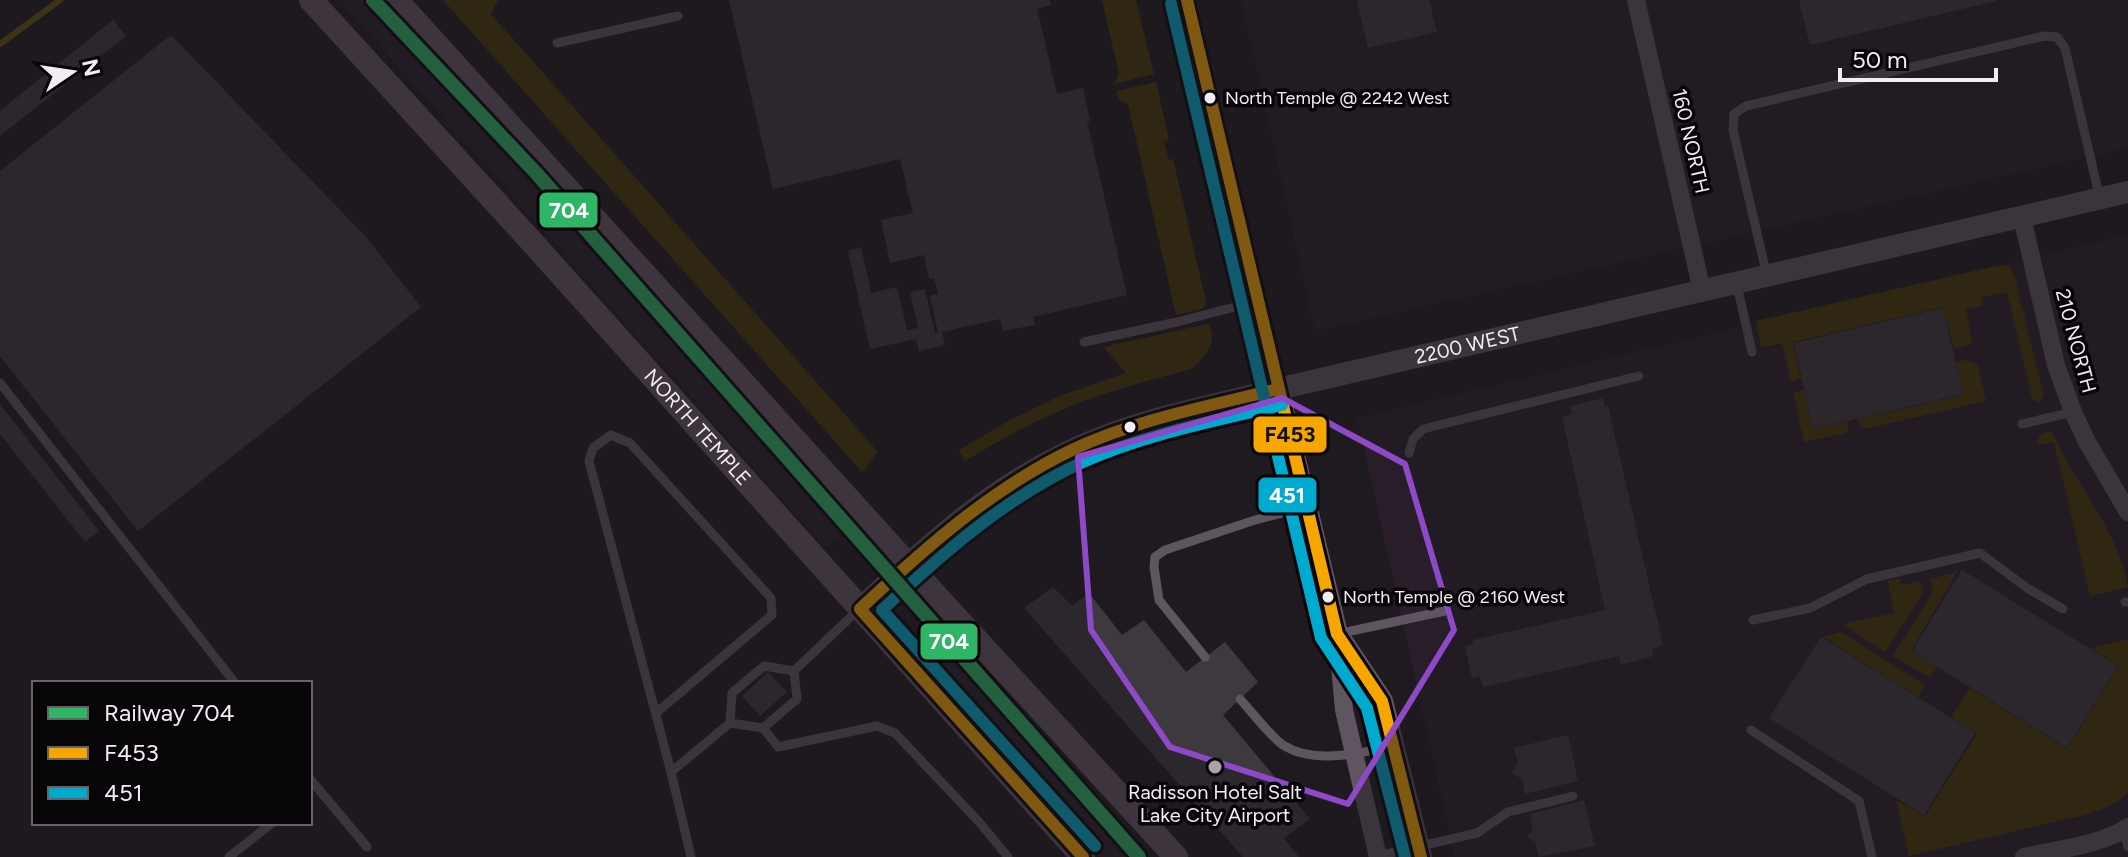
<svg xmlns="http://www.w3.org/2000/svg" width="2128" height="857" viewBox="0 0 2128 857" font-family="Figtree,sans-serif">
  <style>
    .built { fill: #281d29 }
    .green { fill: #453904 }
    .lines { fill: none; stroke-linecap: round; stroke-linejoin: round }
    .stream { stroke: #645511; stroke-width: 6 }
    .building { fill: #3d393e }
    .service { stroke: #5f5561; stroke-width: 9 }
    .minor { stroke: #5f5561; stroke-width: 18 }
    .tertiary { stroke: #5f5561; stroke-width: 22 }
    .secondary { stroke: #645665; stroke-width: 24 }
    .bus-1-casing { stroke: #080508; stroke-width: 18 }
    .bus-2-casing { stroke: #080508; stroke-width: 18 }
    .bus-1 { stroke: #f7a600; stroke-width: 12 }
    .bus-2 { stroke: #00a9ce; stroke-width: 12 }
    .rail-1-casing { stroke: #080508; stroke-width: 20 }
    .rail-1 { stroke: #2eb566; stroke-width: 14 }
    .marked { fill: none; stroke: #8d49c7; stroke-width: 6; stroke-linejoin: round }
    .bus-dot { fill: #f2edf2; stroke: #080508; stroke-width: 3 }
    .poi-dot { fill: #a8a3a8; stroke: #080508; stroke-width: 3 }
    .labels { text-anchor: middle; dominant-baseline: central; stroke-width: 7; stroke-linejoin: round; paint-order: stroke }
    .bus-label { font-size: 18px; fill: #f2edf2; stroke: #080508; text-anchor: start }
    .street-label { font-size: 20px; fill: #f2edf2; stroke: #080508 }
    .poi-label { font-size: 20px; fill: #f2edf2; stroke: #080508 }
    .line-badge { stroke: #080508; stroke-width: 3 }
    .badge-label { font-size: 22px; text-anchor: middle; font-weight: bold; fill: #fff }
    .pale-badge-label { font-size: 22px; text-anchor: middle; font-weight: bold; fill: #111 }
  </style>
  <rect width="100%" height="100%" fill="#1e1a1f"/>
  <g class="built">
    <polygon points="339,0 382,0 431,50 532,161 853,523 825,548"/>
    <polygon points="1241,0 2128,0 2128,148 1315,331"/>
    <polygon points="2128,235 2128,857 1455,857 1357,418"/>
    <polygon points="938,617 1149,857 1099,857 910,644"/>
  </g>
  <g class="green">
    <polygon points="443,0 498,0 491,14 878,452 862,472"/>
    <polygon points="1102,0 1136,0 1154,74 1114,84 1119,74"/>
    <polygon points="1156,82 1169,140 1164,142 1169,160 1173,159 1206,302 1204,308 1176,315 1128,104 1118,99 1117,91"/>
    <polygon points="2008,265 2014,274 2044,395 2040,402 2037,402 2032,399 2007,292 1982,297 1983,305 1966,309 1972,341 1969,345 1954,349 1943,307 1793,342 1801,379 1791,382 1782,343 1761,348 1756,321 1996,266"/>
    <path d="M 1208,324 C 1219,341 1205,358 1191,369 C 1151,380 1110,390 1071,406 C 1034,421 999,440 965,461 L 959,450 L 1010,420 L 1062,395 L 1126,373 L 1103,347 Z"/>
    <polygon points="1965,360 1978,365 1986,401 1865,429 1860,425 1858,419 1963,395 1956,362"/>
    <polygon points="1804,390 1813,429 1847,422 1849,428 1846,433 1804,442 1793,392"/>
    <path d="M 2047,431 L 2051,432 L 2054,436 C 2076,486 2119,531 2128,587 L 2090,596 L 2054,442 L 2037,445 L 2040,435 Z"/>
    <polygon points="1957,572 1911,651 1937,667 1930,678 1893,656 1933,592 1930,579"/>
    <polygon points="1899,578 1901,585 1920,581 1923,593 1885,652 1843,624 1894,613 1888,581"/>
    <polygon points="1841,632 1925,685 1918,697 1823,637"/>
    <polygon points="2128,639 2128,792 2121,799 2107,807 2089,814 1909,856 1896,800 1925,816 1977,734 1951,717 1970,688 2067,749 2119,666 2091,648"/>
  </g>
  <g class="lines">
    <polyline class="stream" points="0,44 60,0"/>
  </g>
  <g class="building">
    <polygon points="729,0 1049,0 1051,5 1037,9 1057,94 1083,88 1090,121 1087,122 1127,295 1033,317 1035,325 1029,326 1003,331 1000,319 942,332 945,345 919,351 916,339 870,349 848,251 861,247 871,293 897,287 907,330 918,328 910,292 925,289 935,333 938,333 930,296 938,294 934,278 929,279 924,255 890,263 881,220 913,213 900,159 773,189"/>
    <polygon points="1357,0 1429,0 1437,32 1368,48"/>
    <polygon points="1799,0 1996,0 1996,1 1810,45"/>
    <polygon points="113,20 126,36 0,136 0,111"/>
    <polygon points="171,35 366,237 421,307 138,531 0,356 0,171"/>
    <polygon points="1943,308 1963,394 1813,429 1794,343"/>
    <polygon points="1603,398 1605,407 1608,406 1663,645 1652,649 1653,656 1621,665 1619,656 1483,687 1480,676 1472,678 1465,646 1473,644 1473,640 1605,610 1562,417 1572,414 1570,406"/>
    <polygon points="0,404 99,531 85,542 0,434"/>
    <polygon points="1962,570 2118,666 2067,748 1912,651"/>
    <polygon points="1053,587 1072,606 1089,593 1122,635 1144,620 1186,672 1225,642 1258,682 1223,715 1310,819 1284,838 1299,857 1243,857 1024,608"/>
    <polygon points="1821,637 1975,733 1924,815 1769,718"/>
    <polygon points="768,672 787,692 760,716 742,696"/>
    <polygon points="1568,735 1578,781 1525,794 1522,779 1511,773 1518,763 1514,748"/>
    <polygon points="1584,800 1595,846 1539,857 1535,842 1527,838 1533,828 1530,814"/>
  </g>
  <g class="lines">
    <g class="service">
      <polyline points="557,43 678,16"/>
      <polyline points="1767,276 1733,130 1734,114 1746,106 2044,36 2057,37 2065,48 2100,199"/>
      <polyline points="1737,285 1752,352"/>
      <polyline points="1084,342 1177,322 1258,301"/>
      <polyline points="0,383 235,683"/>
      <polyline points="2022,424 2073,412"/>
      <polyline points="1409,453 1413,439 1423,429 1639,376"/>
      <polyline points="2125,602 2128,602"/>
      <polyline points="1753,620 1810,608 1867,579 1980,553 2027,588 2063,609"/>
      <polyline points="1337,634 1445,611"/>
      <polyline points="1205,657 1159,600 1154,567 1155,557 1165,550 1255,520 1306,507"/>
      <polygon points="764,666 794,671 797,699 763,728 730,723 732,693"/>
      <polyline points="794,671 858,610"/>
      <path d="M 1240,699 C 1251,711 1272,738 1283,745 C 1314,765 1361,753 1394,746"/>
      <polyline points="656,713 772,615 771,598 630,443 611,435 593,448 589,461 671,772"/>
      <polyline points="763,728 778,747 877,726 895,733 980,823 1008,857"/>
      <polyline points="1751,730 1859,801 1872,857"/>
      <polyline points="310,779 367,847"/>
      <polyline points="2124,830 2128,847"/>
      <polyline points="1378,856 1477,833 1508,812 1573,796"/>
      <polyline points="229,857 272,823"/>
      <polyline points="691,857 671,772 730,723"/>
    </g>
    <g class="minor">
      <polyline points="1187,0 1278,389"/>
      <polyline points="1636,0 1702,291"/>
      <polyline points="2022,217 2056,365 2073,412 2087,442 2128,512"/>
      <polyline points="1337,634 1344,710 1378,857"/>
      <path d="M 2024,857 C 2058,849 2098,846 2128,827"/>
    </g>
    <g class="tertiary">
      <polyline points="1278,389 1337,634 1382,701 1421,857"/>
      <path id="s1" d="M 860,609 C 937,536 1011,469 1113,433 C 1167,414 1223,403 1278,389 L 2128,192"/>
    </g>
    <g class="secondary">
      <path id="s2" d="M 311,0 L 532,242 L 1083,857"/>
      <polyline points="396,0 941,601 1176,857"/>
    </g>
    <g class="bus-1-casing">
      <g id="bus-1">
        <polyline points="1187,0 1337,634 1382,701 1421,857"/>
        <path d="M 1083,857 L 860,609 C 925,548 992,488 1074,449 C 1138,419 1210,406 1278,389"/>
      </g>
    </g>
    <g class="bus-2-casing">
      <g id="bus-2">
        <polyline points="1171,4 1321,638 1367,708 1405,857"/>
        <path d="M 1095,846 L 882,610 C 943,553 1006,497 1083,462 C 1146,434 1215,421 1282,405"/>
      </g>
    </g>
    <use href="#bus-1" class="bus-1"/>
    <use href="#bus-2" class="bus-2"/>
    <g class="rail-1-casing">
      <polyline id="rail-1" points="373,0 537,174 1139,857"/>
    </g>
    <use href="#rail-1" class="rail-1"/>
  </g>
  <path d="M0 0H2128V857H0ZM 1282,398 L 1405,464 L 1454,630 L 1348,804 L 1170,747 L 1091,630 L 1078,457 Z" fill="#1e1a1f" fill-opacity=".55" fill-rule="evenodd"/>
  <path class="marked" d="M 1282,398 L 1405,464 L 1454,630 L 1348,804 L 1170,747 L 1091,630 L 1078,457 Z"/>
  <g class="bus-dot">
    <circle cx="1210" cy="98" r="7"/>
    <circle cx="1130" cy="427" r="7"/>
    <circle cx="1328" cy="597" r="7"/>
  </g>
  <circle class="poi-dot" cx="1215" cy="767" r="8"/>
  <g class="labels">
    <g class="bus-label">
      <text x="1225" y="98">North Temple @ 2242 West</text>
      <text x="1343" y="597">North Temple @ 2160 West</text>
    </g>
    <g class="street-label">
      <text transform="translate(1691 141) rotate(77)">160 NORTH</text>
      <text transform="translate(2076 341) rotate(75)">210 NORTH</text>
      <text stroke="none"><textPath href="#s1" startOffset="676">2200 WEST</textPath></text>
      <text stroke="none"><textPath href="#s2" startOffset="576">NORTH TEMPLE</textPath></text>
    </g>
    <g class="poi-label">
      <text x="1215" y="792">Radisson Hotel Salt<tspan x="1215" dy="23">Lake City Airport</tspan></text>
    </g>
  </g>
  <g class="line-badge">
    <rect x="538" y="191" width="61" height="38" rx="8" fill="#2eb566"/>
    <rect x="1252" y="415" width="76" height="39" rx="8" fill="#f7a600"/>
    <rect x="1257" y="476" width="61" height="38" rx="8" fill="#00a9ce"/>
    <rect x="919" y="622" width="60" height="39" rx="8" fill="#2eb566"/>
  </g>
  <g class="badge-label">
    <text x="569" y="218">704</text>
    <text x="1287" y="503">451</text>
    <text x="949" y="649">704</text>
  </g>
  <g class="pale-badge-label">
    <text x="1290" y="442">F453</text>
  </g>
  <rect x="32" y="681" width="280" height="144" fill="#080508" stroke="#666266" stroke-width="2"/>
  <rect x="48" y="707" width="40" height="12" fill="#2eb566" stroke="#666266" stroke-width="2"/>
  <text x="104" y="721" font-size="24" fill="#f2edf2">Railway 704</text>
  <rect x="48" y="747" width="40" height="12" fill="#f7a600" stroke="#666266" stroke-width="2"/>
  <text x="104" y="761" font-size="24" fill="#f2edf2">F453</text>
  <rect x="48" y="787" width="40" height="12" fill="#00a9ce" stroke="#666266" stroke-width="2"/>
  <text x="104" y="801" font-size="24" fill="#f2edf2">451</text>
  <g transform="translate(72 72) rotate(77)" stroke="#080508" stroke-width="6" paint-order="stroke">
  <path d="M0-6L14 30L0 20L-14 30Z" fill="#f2edf2"/>
  <text y="-12" font-size="22" font-weight="bold" text-anchor="middle" fill="#f2edf2">N</text>
  </g>
  <path d="M1840 68v12h156v-12" fill="none" stroke="#f2edf2" stroke-width="4"/>
  <text x="1852" y="68" font-size="24" fill="#f2edf2" stroke="#080508" stroke-width="6" paint-order="stroke">50 m</text>
</svg>
